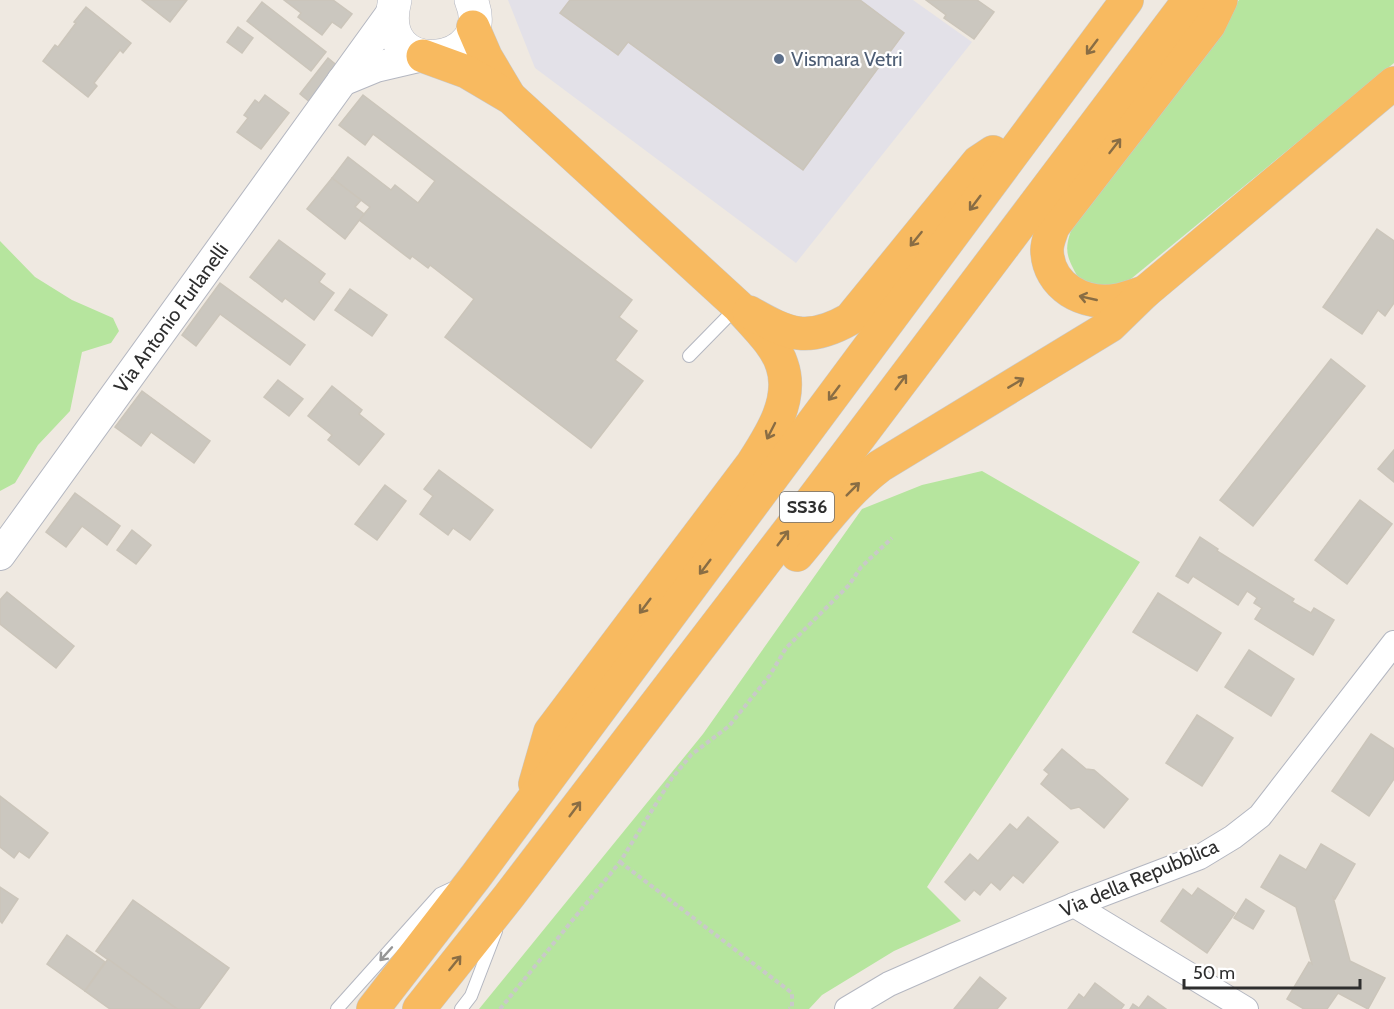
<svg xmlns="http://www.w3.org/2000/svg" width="1394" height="1009" viewBox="0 0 1394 1009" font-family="Cabin,sans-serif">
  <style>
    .industrial { fill: #e3e1e8 }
    .green { fill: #b6e59e }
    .building { fill: #cbc7bf; stroke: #cbc5ba; stroke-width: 1.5 }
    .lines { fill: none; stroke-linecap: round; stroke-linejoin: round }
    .service-casing { stroke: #b4b7c1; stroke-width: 14 }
    .minor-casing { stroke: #b4b7c1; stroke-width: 26 }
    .tertiary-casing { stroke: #b4b7c1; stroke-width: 32 }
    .secondary-casing { stroke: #b4b7c1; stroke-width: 34 }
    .trunk-casing { stroke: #c9c9c9; stroke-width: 34 }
    .path { stroke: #c9c9c9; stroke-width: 4; stroke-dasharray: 4.5 3; stroke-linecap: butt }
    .service { stroke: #fff; stroke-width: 12 }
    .minor { stroke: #fff; stroke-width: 24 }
    .tertiary { stroke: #fff; stroke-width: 30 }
    .secondary { stroke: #fff; stroke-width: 33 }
    .trunk { stroke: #f8ba60; stroke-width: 33 }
    .oneway { stroke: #896d44 }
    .oneway2 { stroke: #969696 }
    .service-dot { fill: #5c6f8a; stroke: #fff; stroke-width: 2 }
    .labels { text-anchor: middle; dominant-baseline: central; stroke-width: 4.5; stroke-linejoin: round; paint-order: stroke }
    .shield { fill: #fff; stroke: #6d6d6d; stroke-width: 1.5 }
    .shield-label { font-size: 18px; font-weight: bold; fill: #2e2e2e }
    .service-label { font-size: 20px; fill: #4e5e75; stroke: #fff; text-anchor: start }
    .street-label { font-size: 20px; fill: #2e2e2e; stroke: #fff }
  </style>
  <rect width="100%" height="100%" fill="#efe9e1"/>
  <polygon class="industrial" points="508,0 913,0 972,42 796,263 535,68"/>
  <g class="green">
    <path d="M 1239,0 L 1394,0 L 1394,63 L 1126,283 L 1100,286 L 1079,279 C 1064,253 1064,248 1075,220 Z"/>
    <polygon points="0,241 35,277 72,300 113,318 119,331 111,343 82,352 70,411 38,445 15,483 0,491"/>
    <polygon points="982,471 1140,562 927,887 961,921 894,951 822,995 809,1009 479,1009 703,734 862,509 922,485"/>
  </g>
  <g class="building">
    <polygon points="142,0 187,0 170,22"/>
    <polygon points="284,0 333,0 352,14 341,28 332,22 322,35 298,17 301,13"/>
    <polygon points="570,0 860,0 904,33 803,170 628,42 618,55 560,13"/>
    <polygon points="926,0 977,0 994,12 974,39 944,18 946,15"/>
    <polygon points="262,2 326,52 311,71 247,21"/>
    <polygon points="86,7 131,43 123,53 120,50 94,83 97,86 88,97 43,61 55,45 58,47 76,23 74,22"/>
    <polygon points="238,27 253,38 242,53 227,42"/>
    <polygon points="328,58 345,72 317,108 300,94"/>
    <polygon points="265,95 289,113 261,149 237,132 248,118 244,115 255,100 259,103"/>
    <polygon points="363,95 632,300 619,317 637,331 615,360 643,381 591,448 445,337 474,299 430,265 428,268 412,256 410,259 359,220 370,207 332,178 348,157 391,190 395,185 418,203 435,181 373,134 365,145 339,125"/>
    <polygon points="332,178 361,200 355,207 364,214 345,239 307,209"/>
    <polygon points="1377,229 1394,241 1394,303 1385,316 1378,310 1362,334 1323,307"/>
    <polygon points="279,240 325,274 319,282 334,293 314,320 285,298 282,302 250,277"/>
    <polygon points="220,283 305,345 290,365 220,314 196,346 182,335"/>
    <polygon points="350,289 387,315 372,336 335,310"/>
    <polygon points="1331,359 1365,386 1253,526 1220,500"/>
    <polygon points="278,380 303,399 289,416 264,397"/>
    <polygon points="332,386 362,410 359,414 384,434 359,465 328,440 332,435 308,416"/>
    <polygon points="142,391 210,441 194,463 151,432 141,446 115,427"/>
    <polygon points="1394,450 1394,482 1378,469"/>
    <polygon points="439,470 493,510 470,540 453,528 448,535 420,514 433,496 424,489"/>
    <polygon points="385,485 406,501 377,540 355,524"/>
    <polygon points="75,493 120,526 107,545 82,526 66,547 46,532"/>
    <polygon points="1360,500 1392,524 1347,584 1315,560"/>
    <polygon points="132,530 151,545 136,564 117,550"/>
    <polygon points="1200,537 1218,549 1217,551 1294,599 1292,602 1311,613 1314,608 1334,620 1313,655 1255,619 1262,608 1254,603 1257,598 1247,591 1238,605 1193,576 1188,583 1176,576"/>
    <polygon points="7,592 74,646 56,668 0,624 0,600"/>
    <polygon points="1158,593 1221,633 1197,671 1133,632"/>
    <polygon points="1249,650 1294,679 1271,716 1225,687"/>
    <polygon points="1197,715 1233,738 1202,786 1166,763"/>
    <polygon points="1371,734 1394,749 1394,779 1369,816 1332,791"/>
    <polygon points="1062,749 1086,769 1094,770 1128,799 1104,828 1079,807 1071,809 1041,784 1049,774 1044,770"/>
    <polygon points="0,796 48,833 29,858 19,851 14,858 0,847"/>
    <polygon points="1028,817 1058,842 1023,883 1013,875 1000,890 991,882 980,895 974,890 965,900 945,882 970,854 978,861 1010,824 1017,830"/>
    <polygon points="1321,844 1355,864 1335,899 1333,897 1350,961 1385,978 1368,1009 1338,993 1327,1009 1304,1009 1287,999 1309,962 1312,964 1296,907 1261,887 1280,855 1306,870"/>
    <polygon points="0,887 18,899 2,923 0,921"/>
    <polygon points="1198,888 1235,913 1207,953 1161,921 1183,889 1192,896"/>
    <polygon points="1246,899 1264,911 1253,929 1234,918"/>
    <polygon points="133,900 229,968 199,1009 177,1009 96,951"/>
    <polygon points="67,935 105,962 85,991 47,964"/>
    <polygon points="108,959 177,1009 110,1009 85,991"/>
    <polygon points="980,977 1006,998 997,1009 954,1009"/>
    <polygon points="1095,983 1124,1005 1121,1009 1068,1009 1079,994 1084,998"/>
    <polygon points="1148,996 1166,1009 1130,1009 1133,1004 1139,1008"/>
  </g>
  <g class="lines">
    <g class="service-casing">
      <g id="service">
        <polyline points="689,356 737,307"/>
        <polyline points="337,1009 440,894 457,886"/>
        <polyline points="461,1009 471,996 496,931"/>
      </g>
    </g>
    <g class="minor-casing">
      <g id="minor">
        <polyline points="1074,905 1246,1009"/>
        <polyline points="847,1009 889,984 955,955 1074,905 1200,857 1233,837 1260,816 1394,643"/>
      </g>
    </g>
    <g class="tertiary-casing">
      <g id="tertiary">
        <polyline points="342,81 376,67 423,56"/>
        <polyline points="0,555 392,12"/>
      </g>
    </g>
    <g class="secondary-casing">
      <path id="secondary" d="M 395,0 C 373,83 500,67 471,0"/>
    </g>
    <g class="trunk-casing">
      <g id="trunk">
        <polyline points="473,27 486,57 508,94"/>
        <path d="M 423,56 L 467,72 L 511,98 L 738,306 C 753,324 775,343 782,365 C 794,400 770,436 752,464 L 550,732 L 535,784"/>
        <path d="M 1145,292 C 1136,295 1127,298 1118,300 C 1084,306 1048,287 1047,250 C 1047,242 1051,234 1053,227 L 1209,25 L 1221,0"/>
        <path d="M 749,312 C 789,335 808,343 850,319 L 978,162 L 993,152"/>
        <path d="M 797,555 C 823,524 847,491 880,466 L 1110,326 L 1145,292 L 1394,83"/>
        <polyline points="373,1009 476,876 1127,0"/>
        <polyline points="419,1009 509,896 803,512 1189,0"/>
      </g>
    </g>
    <g class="path">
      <polyline points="620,862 792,993 792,1007 789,1009"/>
      <polyline points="500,1009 620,862 672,778 691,755 729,726 770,675 786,648 849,585 861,567 892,538"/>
    </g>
    <use href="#service" class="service"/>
    <use href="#minor" class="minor"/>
    <use href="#tertiary" class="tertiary"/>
    <use href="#secondary" class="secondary"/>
    <use href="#trunk" class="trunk"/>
  </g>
  <defs><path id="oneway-shaft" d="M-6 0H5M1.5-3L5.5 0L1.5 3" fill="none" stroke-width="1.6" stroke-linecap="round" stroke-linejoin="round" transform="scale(1.5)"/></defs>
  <g class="oneway">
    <use href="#oneway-shaft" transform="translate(1092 47) rotate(127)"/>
    <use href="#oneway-shaft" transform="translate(1115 146) rotate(-52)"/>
    <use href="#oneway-shaft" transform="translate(975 203) rotate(127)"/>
    <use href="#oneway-shaft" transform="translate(916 239) rotate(129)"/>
    <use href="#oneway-shaft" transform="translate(1088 298) rotate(-167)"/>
    <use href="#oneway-shaft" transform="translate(901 382) rotate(-53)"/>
    <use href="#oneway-shaft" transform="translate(1016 383) rotate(-31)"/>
    <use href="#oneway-shaft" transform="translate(834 393) rotate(127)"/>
    <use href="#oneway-shaft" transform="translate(771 431) rotate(117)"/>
    <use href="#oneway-shaft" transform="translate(853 489) rotate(-45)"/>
    <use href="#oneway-shaft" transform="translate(783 538) rotate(-53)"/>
    <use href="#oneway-shaft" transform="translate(705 567) rotate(127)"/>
    <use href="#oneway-shaft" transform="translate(645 606) rotate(127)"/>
    <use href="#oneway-shaft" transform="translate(575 809) rotate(-53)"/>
    <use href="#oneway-shaft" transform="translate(455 963) rotate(-51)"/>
  </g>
  <use class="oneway2" href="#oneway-shaft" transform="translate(386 954) rotate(132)"/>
  <circle class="service-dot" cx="779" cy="59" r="6"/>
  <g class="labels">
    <rect class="shield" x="780" y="492" width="54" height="30" rx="4.5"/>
    <g class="shield-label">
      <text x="807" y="507">SS36</text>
    </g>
    <g class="service-label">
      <text x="791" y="59">Vismara Vetri</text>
    </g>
    <g class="street-label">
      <text transform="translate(171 318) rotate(-54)">Via Antonio Furlanelli</text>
      <text transform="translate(1139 878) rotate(-23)">Via della Repubblica</text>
    </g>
  </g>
  <path d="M1184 979v9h176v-9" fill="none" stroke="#2e2e2e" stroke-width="3"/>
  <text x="1193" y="979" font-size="18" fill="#2e2e2e" stroke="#ffffff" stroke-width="4.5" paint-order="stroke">50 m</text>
</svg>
